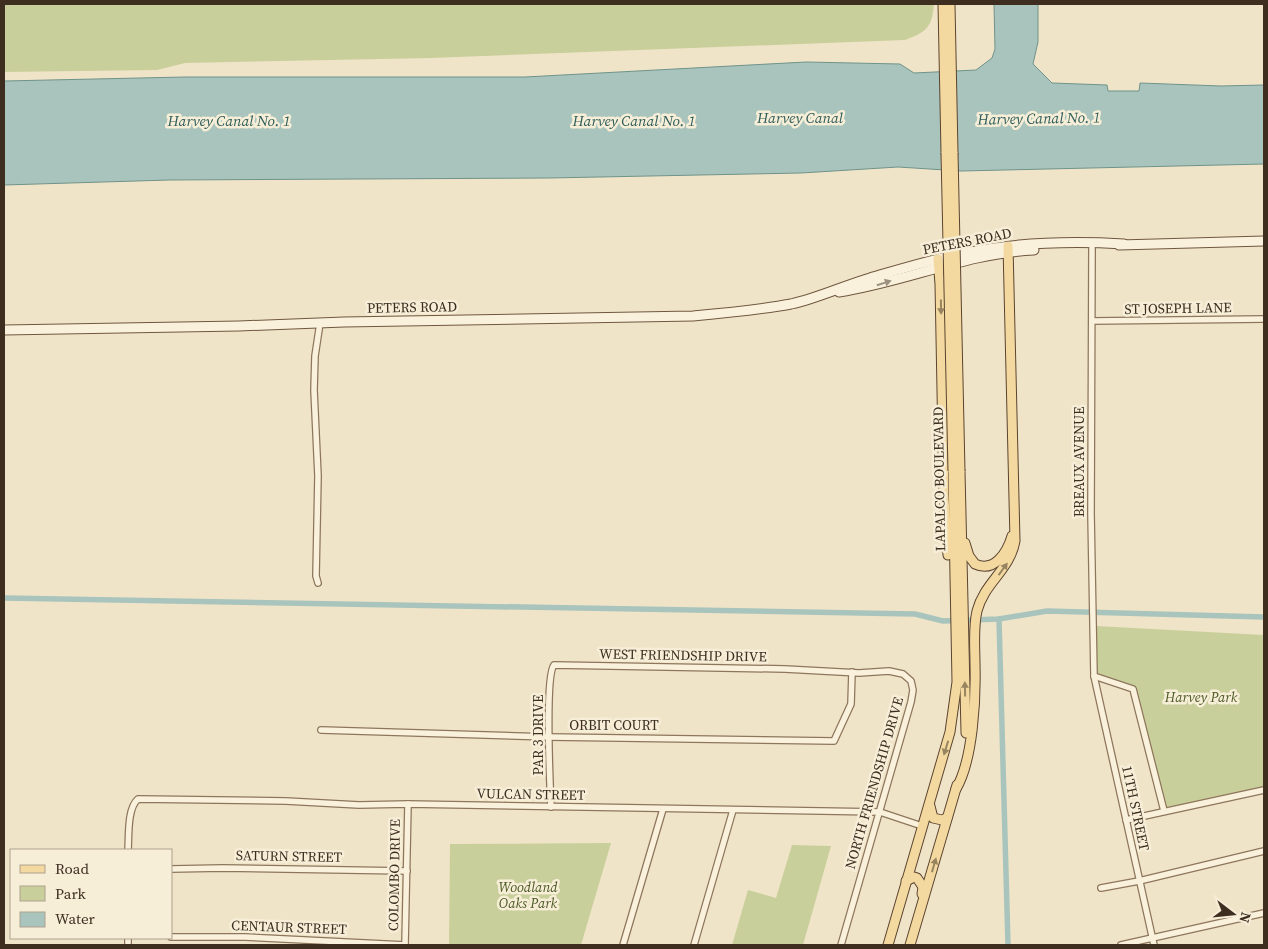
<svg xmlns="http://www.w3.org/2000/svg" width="1268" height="949" viewBox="0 0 1268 949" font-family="'Source Serif 4',serif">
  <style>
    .green { fill: #c9cf9b }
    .water { fill: #a9c4bc; stroke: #6f938a }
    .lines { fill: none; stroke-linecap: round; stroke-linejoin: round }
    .canal { stroke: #a9c4bc; stroke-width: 5.5 }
    .street-casing { stroke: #8d765c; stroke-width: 8 }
    .secondary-casing { stroke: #6f573f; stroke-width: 11 }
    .primary-casing { stroke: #5b4430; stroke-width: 11 }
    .street { stroke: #faf1dc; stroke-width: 5.5 }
    .secondary { stroke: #faf1dc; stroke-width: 9 }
    .primary { stroke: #f3d9a0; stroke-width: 9 }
    .primary-bridge-casing { stroke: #5b4430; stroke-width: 11; stroke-linecap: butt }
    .primary-bridge { stroke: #f3d9a0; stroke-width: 9 }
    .oneway { fill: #9c907e }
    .oneway2 { fill: #988460 }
    .labels { text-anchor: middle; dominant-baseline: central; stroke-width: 5; stroke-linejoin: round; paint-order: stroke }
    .street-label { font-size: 14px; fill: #3d2e20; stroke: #f7eed8 }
    .park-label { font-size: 14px; font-style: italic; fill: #4d5a26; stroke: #f7eed8 }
    .water-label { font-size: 15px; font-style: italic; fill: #2f5d5a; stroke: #f7eed8 }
  </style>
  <rect width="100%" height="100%" fill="#f0e4c8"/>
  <g class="green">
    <path d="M 4,4 L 934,4 C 932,27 927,32 905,40 L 431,58 L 185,63 L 157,70 L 4,72 Z"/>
    <polygon points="1096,626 1264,635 1264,790 1164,811 1133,689 1094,676"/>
    <polygon points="611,843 581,945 449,945 450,844"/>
    <polygon points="792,845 831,846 803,945 732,945 748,890 776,898"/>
  </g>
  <polygon class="water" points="994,4 1038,4 1038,42 1033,64 1052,83 1107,85 1108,91 1139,91 1140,83 1221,86 1264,85 1264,164 961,171 898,167 801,173 549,178 169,180 4,185 4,81 185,77 525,77 806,62 900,64 914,73 976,70 992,58 995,49"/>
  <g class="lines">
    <g class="canal">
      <polyline points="4,598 915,614 943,621 999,619 1047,611 1264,617"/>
      <polyline points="999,619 1008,945"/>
    </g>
    <g class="street-casing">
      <g id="street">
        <polyline points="1092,248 1091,514 1094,676 1154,945"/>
        <polyline points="1092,321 1264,319"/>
        <polyline points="318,583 316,576 318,476 314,390 315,356 320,323"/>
        <polyline points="1094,676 1133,689 1164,811"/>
        <polyline points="321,730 549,737 834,741 851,704 852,672"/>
        <path d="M 551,807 C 550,786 545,676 554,665 L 785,669 L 859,673 L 889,671 L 903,674 L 911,681 L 913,690 L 911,702 L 841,945"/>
        <polyline points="1126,820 1264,790"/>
        <path d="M 128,850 C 129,837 127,808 138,799 L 286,801 L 359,805 L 408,804 L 880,812 L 922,826"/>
        <polyline points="171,869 223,868 407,871"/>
        <polyline points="1101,888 1139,881 1264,851"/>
        <polyline points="171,937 245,937 405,945"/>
        <polyline points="128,945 128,938"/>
        <polyline points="405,945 408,804"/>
        <polyline points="623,945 663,809"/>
        <polyline points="694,945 733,810"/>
        <polyline points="1121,945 1264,913"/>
      </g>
    </g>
    <g class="secondary-casing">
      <g id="secondary">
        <polyline points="1119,245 1264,241"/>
        <path d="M 839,292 C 905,282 967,253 1034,250"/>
        <path d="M 4,330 L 239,326 L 344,322 L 693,316 C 726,313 759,310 791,304 C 818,298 843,286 870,278 C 901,269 933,259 965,253 C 1017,242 1071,241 1124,244"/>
      </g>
    </g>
    <g class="primary-casing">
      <g id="primary">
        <polyline points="943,4 946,153"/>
        <polyline points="950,4 953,153"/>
        <polyline points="938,259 940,284 944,498 948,555"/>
        <polyline points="960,471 966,733"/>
        <path d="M 965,543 L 969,556 L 975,564 C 994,573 1007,553 1012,536"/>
        <path d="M 956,789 C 973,760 976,699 975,665 C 975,647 973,628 977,611 C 984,583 1010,570 1015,541 L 1008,246"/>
        <polyline points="930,806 933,818 942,820 947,818"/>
        <polyline points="906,881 914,877 917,878 923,887 922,894"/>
        <polyline points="888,945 950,732 957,682 953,471"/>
        <polyline points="910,945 957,785"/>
      </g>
    </g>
    <use href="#street" class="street"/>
    <use href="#secondary" class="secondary"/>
    <use href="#primary" class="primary"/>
    <g class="primary-bridge-casing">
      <g id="primary-bridge">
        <polyline points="946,153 953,471"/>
        <polyline points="953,153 960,471"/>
      </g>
    </g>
    <use href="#primary-bridge" class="primary-bridge"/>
  </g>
  <defs><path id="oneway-solid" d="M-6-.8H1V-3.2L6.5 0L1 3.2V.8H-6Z" transform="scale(1.25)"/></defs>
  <use class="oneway" href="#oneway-solid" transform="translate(884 283) rotate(-17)"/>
  <g class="oneway2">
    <use href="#oneway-solid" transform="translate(941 307) rotate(89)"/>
    <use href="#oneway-solid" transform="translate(1003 569) rotate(-54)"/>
    <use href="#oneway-solid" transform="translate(965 689) rotate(-91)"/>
    <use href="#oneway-solid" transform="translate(946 748) rotate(107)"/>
    <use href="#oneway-solid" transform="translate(934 865) rotate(-74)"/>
  </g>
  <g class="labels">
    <g class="street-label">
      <text transform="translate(967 241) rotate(-11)">PETERS ROAD</text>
      <text transform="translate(412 307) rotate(-1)">PETERS ROAD</text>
      <text transform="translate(1178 308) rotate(-1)">ST JOSEPH LANE</text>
      <text transform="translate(1079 462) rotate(-90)">BREAUX AVENUE</text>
      <text transform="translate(939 479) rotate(-91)">LAPALCO BOULEVARD</text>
      <text transform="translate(683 655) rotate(1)">WEST FRIENDSHIP DRIVE</text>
      <text x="614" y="725">ORBIT COURT</text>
      <text transform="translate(538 735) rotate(-90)">PAR 3 DRIVE</text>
      <text transform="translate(874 783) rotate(-74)">NORTH FRIENDSHIP DRIVE</text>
      <text transform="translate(531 794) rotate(1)">VULCAN STREET</text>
      <text transform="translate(1136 808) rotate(78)">11TH STREET</text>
      <text transform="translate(289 856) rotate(1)">SATURN STREET</text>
      <text transform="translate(394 875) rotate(-89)">COLOMBO DRIVE</text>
      <text transform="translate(289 927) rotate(2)">CENTAUR STREET</text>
    </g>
    <g class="park-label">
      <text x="1201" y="697">Harvey Park</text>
      <text x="528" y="887">Woodland<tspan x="528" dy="16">Oaks Park</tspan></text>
    </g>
    <g class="water-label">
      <text x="800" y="117">Harvey Canal</text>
      <text transform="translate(1039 118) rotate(-1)">Harvey Canal No. 1</text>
      <text x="229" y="120">Harvey Canal No. 1</text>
      <text x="634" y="120">Harvey Canal No. 1</text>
    </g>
  </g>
  <rect width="1268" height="949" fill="none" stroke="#3d2e20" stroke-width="10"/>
  <rect x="10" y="849" width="162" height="90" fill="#f7eed8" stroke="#ada18e"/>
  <rect x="20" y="865" width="25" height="8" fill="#f3d9a0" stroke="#ada18e"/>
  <text x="55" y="874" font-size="15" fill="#3d2e20">Road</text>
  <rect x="20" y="886" width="25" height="15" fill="#c9cf9b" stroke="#ada18e"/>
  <text x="55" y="899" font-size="15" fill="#3d2e20">Park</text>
  <rect x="20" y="912" width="25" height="15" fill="#a9c4bc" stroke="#ada18e"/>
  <text x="55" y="924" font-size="15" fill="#3d2e20">Water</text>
  <g transform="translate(1233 914) rotate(106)" stroke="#f7eed8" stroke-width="4" paint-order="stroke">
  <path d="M0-4L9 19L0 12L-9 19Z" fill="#3d2e20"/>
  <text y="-8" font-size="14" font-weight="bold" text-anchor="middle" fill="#3d2e20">N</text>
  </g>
</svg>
